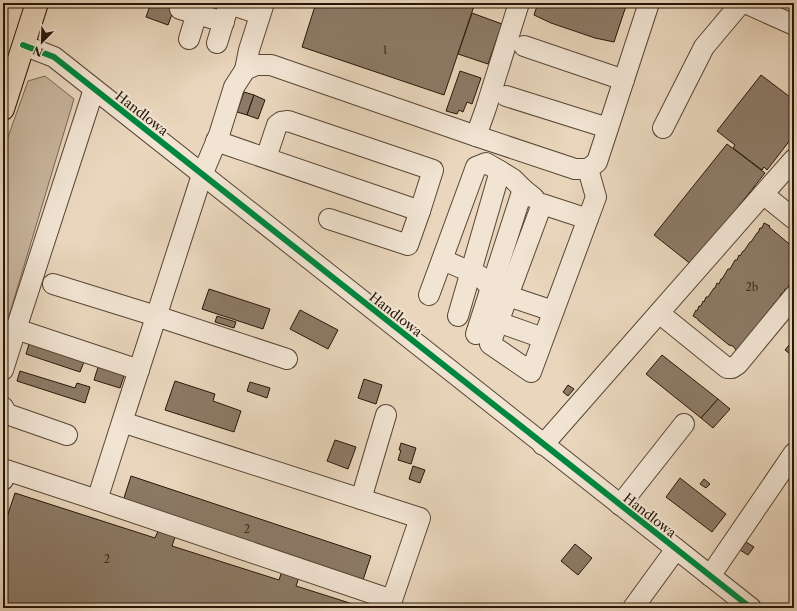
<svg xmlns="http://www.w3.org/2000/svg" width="797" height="611" viewBox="0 0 797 611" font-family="'Libre Caslon Text',serif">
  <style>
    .green { fill: #c8b59d; stroke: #786652 }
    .building { fill: #8c7a66; stroke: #271608 }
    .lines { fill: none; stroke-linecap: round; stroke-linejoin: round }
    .minor-casing { stroke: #584635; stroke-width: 22 }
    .major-casing { stroke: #271608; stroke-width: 24 }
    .minor { stroke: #f1e4d3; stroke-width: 20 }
    .major { stroke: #e9d6bc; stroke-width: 22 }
    .cycleway-casing { stroke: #f1e4d3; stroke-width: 8 }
    .cycleway { stroke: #00873e; stroke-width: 6 }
    .labels { text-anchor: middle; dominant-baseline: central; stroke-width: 4; stroke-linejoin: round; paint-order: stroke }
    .number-label { font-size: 11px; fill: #402f20 }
    .street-label { font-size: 13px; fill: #271608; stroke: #f1e4d3 }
  </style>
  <rect width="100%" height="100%" fill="#e9d6bc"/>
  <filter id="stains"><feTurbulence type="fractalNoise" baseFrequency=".005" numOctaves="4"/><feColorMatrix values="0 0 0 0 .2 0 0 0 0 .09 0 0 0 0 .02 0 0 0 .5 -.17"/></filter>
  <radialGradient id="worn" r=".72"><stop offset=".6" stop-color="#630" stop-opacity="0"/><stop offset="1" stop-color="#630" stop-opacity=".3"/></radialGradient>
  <polygon class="green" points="45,76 74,99 3,336 3,151 28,81"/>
  <g class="building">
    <polygon points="151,3 176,3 168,25 146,17"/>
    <polygon points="316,3 475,3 444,95 302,47"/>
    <polygon points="538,3 627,3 614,42 595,38 551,23 534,15"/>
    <polygon points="472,13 502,24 488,64 458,54"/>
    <polygon points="460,71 481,78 472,104 467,102 463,112 459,110 457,114 446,111"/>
    <polygon points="761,75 794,100 794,135 767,170 764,167 762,170 733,148 735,145 717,131"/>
    <polygon points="244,92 254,95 247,115 237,112"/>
    <polygon points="254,95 265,100 258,119 247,115"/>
    <polygon points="727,144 765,173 692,265 654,235"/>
    <polygon points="764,223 770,226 769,227 794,248 794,279 788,286 789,287 784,290 785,291 780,295 781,296 777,300 778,301 773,304 774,305 760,324 752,331 752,333 748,336 749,337 741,346 736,350 733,346 729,345 698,320 698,319 693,316 696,310 697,311 699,306 701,306 703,301 704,302 706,297 708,297 714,288 715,288 717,283 719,284 721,279 722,279 728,269 730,269 735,260 737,260 739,255 740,256 743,251 744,251 750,242 751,242 757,233 758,233 760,228 762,228"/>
    <polygon points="209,289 270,309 263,329 202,309"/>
    <polygon points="300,310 338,330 328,349 290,329"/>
    <polygon points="217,316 236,322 234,328 215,322"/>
    <polygon points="794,339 794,357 785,350"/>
    <polygon points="29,344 84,362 80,372 26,354"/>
    <polygon points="662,355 718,399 701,418 646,374"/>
    <polygon points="99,364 125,373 120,388 94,380"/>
    <polygon points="20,371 75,388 77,383 90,387 85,403 17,381"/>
    <polygon points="364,379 382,385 376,404 358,398"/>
    <polygon points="175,381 215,394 213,401 241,411 234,432 165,410"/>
    <polygon points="250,382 270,388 267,398 247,391"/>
    <polygon points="568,385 574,389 568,396 563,392"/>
    <polygon points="718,399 730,409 713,428 701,418"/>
    <polygon points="335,440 356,447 348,469 327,461"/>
    <polygon points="401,443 416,448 411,464 398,460 401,450 399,450"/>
    <polygon points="413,466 425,470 420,483 409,479"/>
    <polygon points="131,476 371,556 363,580 123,501"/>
    <polygon points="680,478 726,514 712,532 666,497"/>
    <polygon points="704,479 710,484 706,488 700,484"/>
    <polygon points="15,493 155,538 158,531 175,537 172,546 279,580 282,571 299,577 296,586 356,605 355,608 3,608 3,529"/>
    <polygon points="746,542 754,547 748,555 740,550"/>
    <polygon points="575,544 592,558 578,575 561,561"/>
  </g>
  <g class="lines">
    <g class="minor-casing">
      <g id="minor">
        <polyline points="745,3 794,25"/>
        <polyline points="180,9 224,22"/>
        <polyline points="189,39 200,3"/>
        <polyline points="217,43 229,4 260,14"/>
        <polyline points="23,45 54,57 751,608"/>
        <polyline points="524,46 624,80"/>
        <polyline points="245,70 249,50 264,3"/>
        <polyline points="94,89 16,329 139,370"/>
        <polyline points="506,96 608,128"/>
        <polyline points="663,128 704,47 741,3"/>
        <polyline points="476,136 486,108 519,3"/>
        <polyline points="216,141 420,211 433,170 288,121 281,122 277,125 266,158"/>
        <polyline points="763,194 794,219"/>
        <polyline points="329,219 408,245 420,211"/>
        <polyline points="588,219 542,204 490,344 531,372 596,197 588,169"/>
        <polyline points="443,260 480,276 491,288 508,296 553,311"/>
        <polyline points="53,284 156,316 287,359"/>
        <polyline points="429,295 476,167 486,163 500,171"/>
        <polyline points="659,313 727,368 732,368 738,364 794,296"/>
        <polyline points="458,316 500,171 513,179 523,189"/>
        <polyline points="498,322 543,338"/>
        <polyline points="476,334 523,189 534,198"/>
        <polyline points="3,370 16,329"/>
        <polyline points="3,407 7,414 67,435"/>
        <polyline points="122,422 97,500 392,600 420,518 122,422 202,175 219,135 234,87 245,70 256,65 271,65 476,136 575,169 588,169 597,162 649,3"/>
        <polyline points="543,445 794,159"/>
        <polyline points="3,480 6,470 97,500"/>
        <polyline points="361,499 386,415"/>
        <polyline points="620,505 684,424"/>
        <polyline points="710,576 794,453"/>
        <polyline points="633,608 676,549"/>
      </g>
    </g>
    <g class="major-casing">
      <polyline id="major" points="3,109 37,3"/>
    </g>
    <use href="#minor" class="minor"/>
    <use href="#major" class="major"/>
    <g class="cycleway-casing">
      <polyline id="cycleway" points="23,45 54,57 751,608"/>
    </g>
    <use href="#cycleway" class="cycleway"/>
  </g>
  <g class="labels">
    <g class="number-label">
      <text x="385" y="50">1</text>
      <text x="752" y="287">2b</text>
      <text x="247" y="529">2</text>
      <text x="107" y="559">2</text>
    </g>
    <g class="street-label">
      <text transform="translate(142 113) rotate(38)">Handlowa</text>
      <text transform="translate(396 314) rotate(38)">Handlowa</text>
      <text transform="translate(650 515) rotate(38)">Handlowa</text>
    </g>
  </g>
  <rect width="797" height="611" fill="none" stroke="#e9d6bc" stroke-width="16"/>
  <rect x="4" y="4" width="789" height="603" fill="none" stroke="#271608" stroke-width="2"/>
  <rect x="8" y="8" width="781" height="595" fill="none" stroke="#271608"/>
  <g transform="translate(42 42) rotate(203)" stroke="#f1e4d3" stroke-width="3" paint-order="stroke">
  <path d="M0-3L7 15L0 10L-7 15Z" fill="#271608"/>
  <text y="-6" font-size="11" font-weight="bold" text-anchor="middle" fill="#271608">N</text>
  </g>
  <rect width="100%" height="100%" filter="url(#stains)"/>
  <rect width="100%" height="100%" fill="url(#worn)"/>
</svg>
